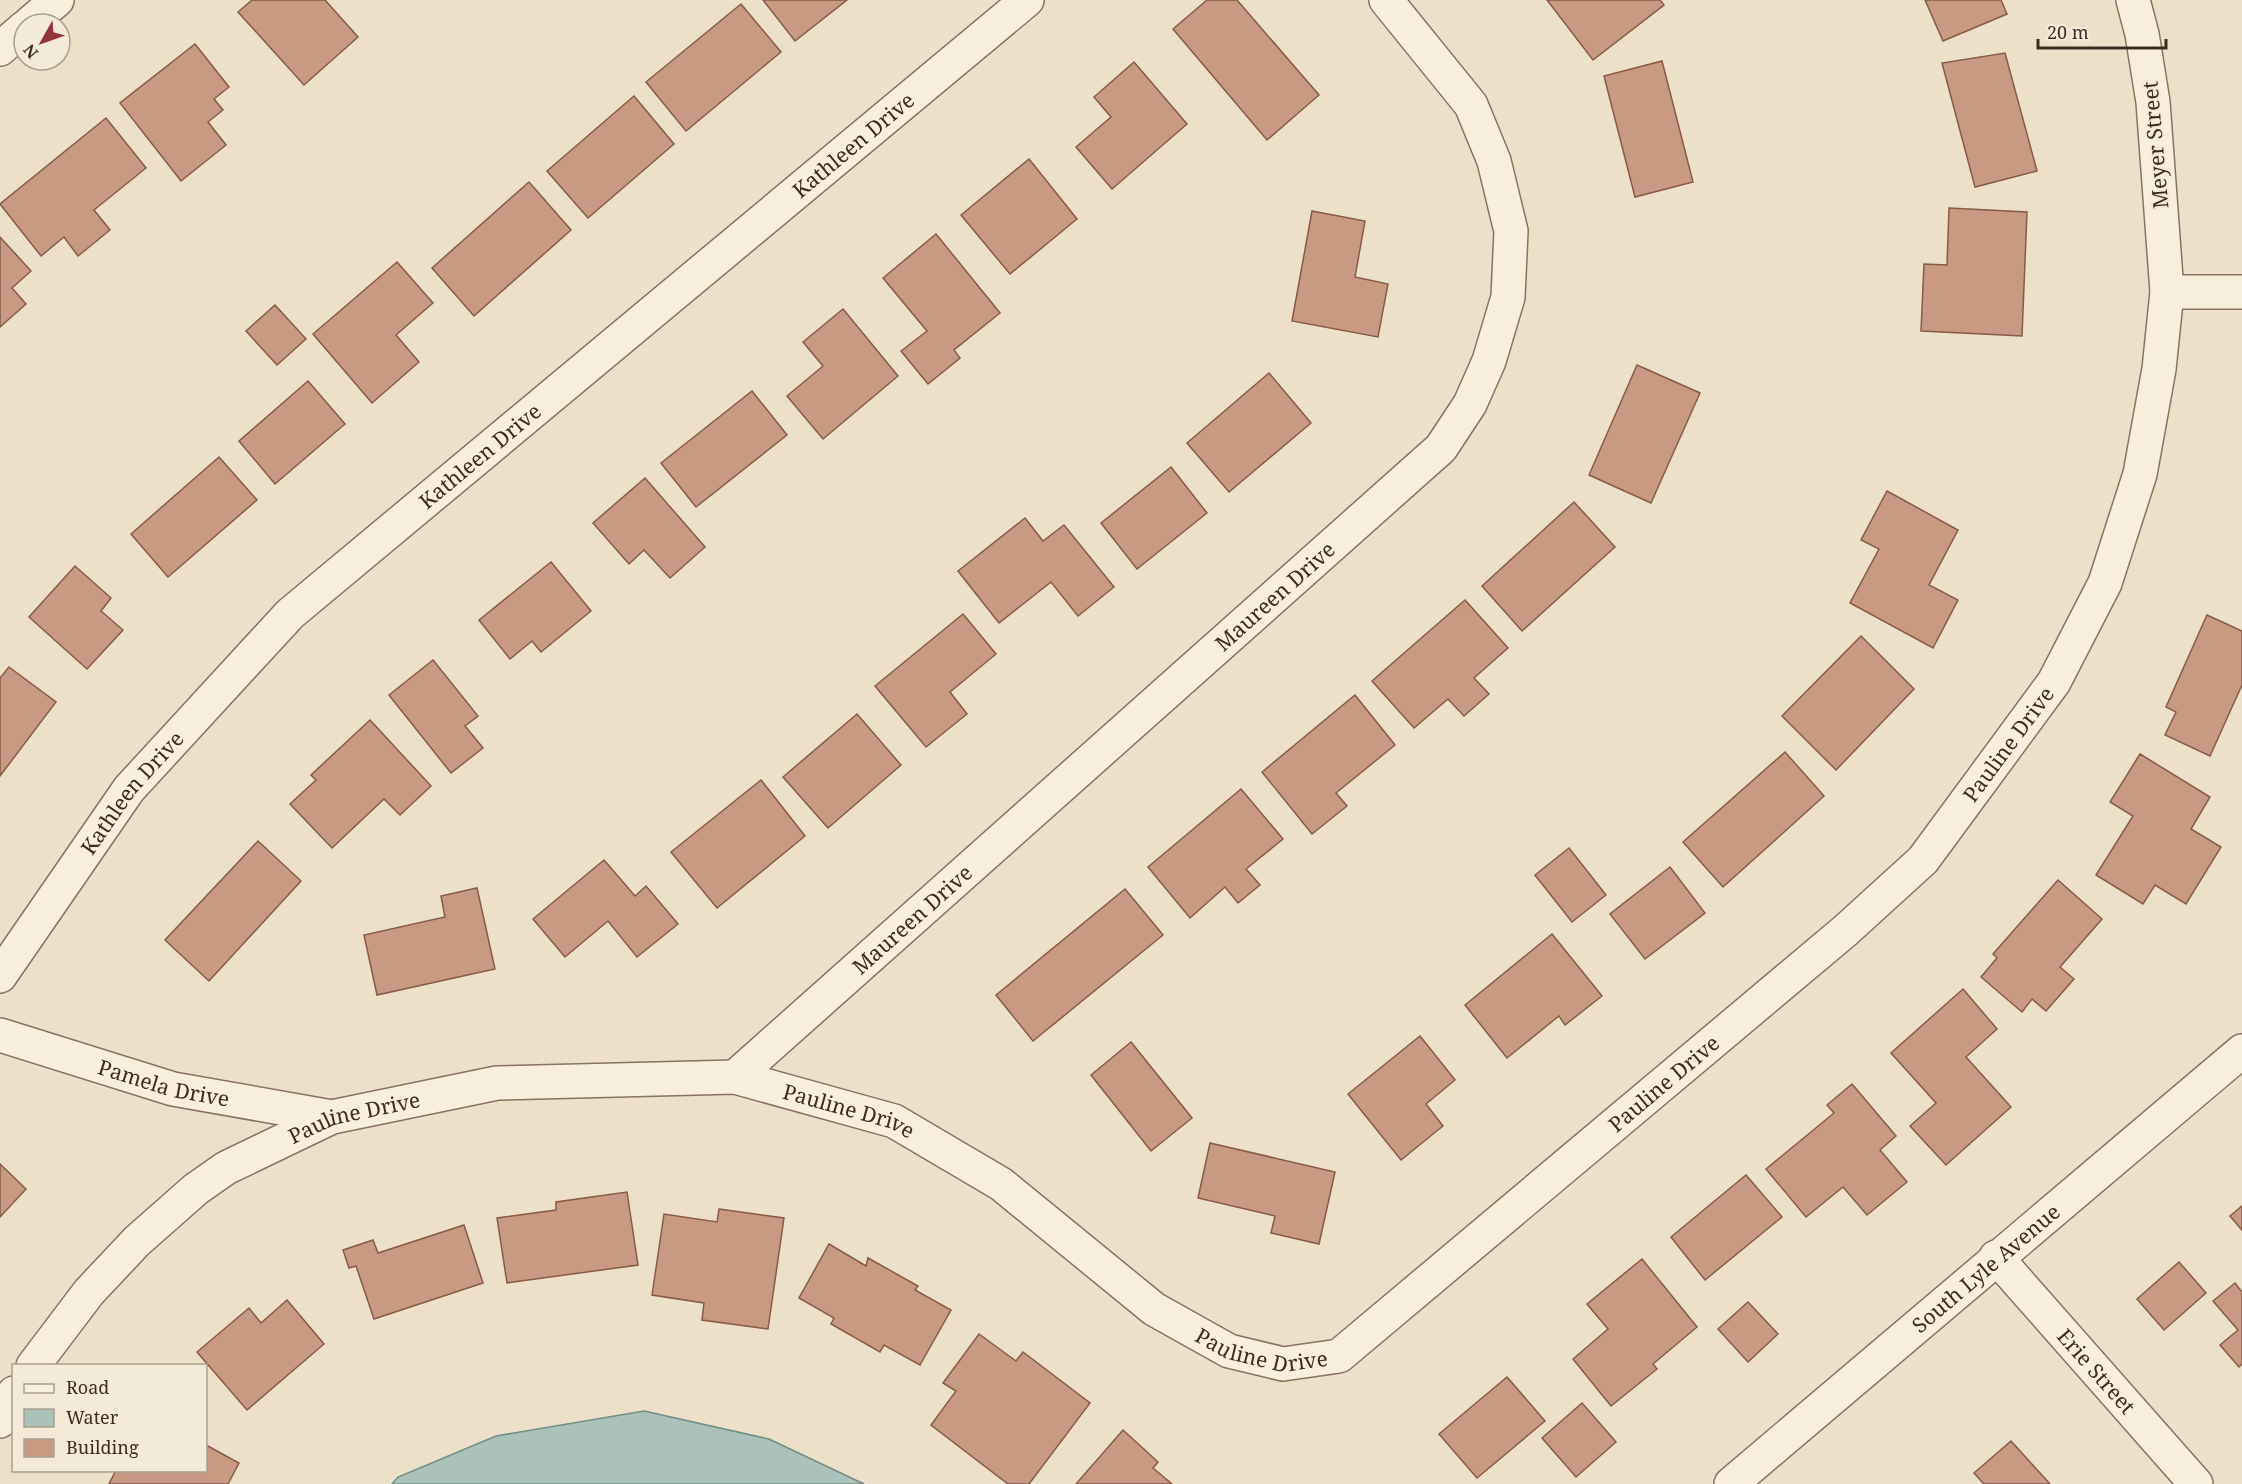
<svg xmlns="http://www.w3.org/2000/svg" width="2242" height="1484" viewBox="0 0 2242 1484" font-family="'Noto Serif',serif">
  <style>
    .water { fill: #abc1b9; stroke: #718f86; stroke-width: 1.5 }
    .building { fill: #c89a83; stroke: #865b47; stroke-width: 1.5 }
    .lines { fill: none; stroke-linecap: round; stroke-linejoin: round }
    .minor-casing { stroke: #887260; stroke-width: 36 }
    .minor { stroke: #f7eede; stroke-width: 33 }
    .labels { text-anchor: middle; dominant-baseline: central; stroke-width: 4.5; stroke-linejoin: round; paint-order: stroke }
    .street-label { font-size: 21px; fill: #3a2c22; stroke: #f4eada }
  </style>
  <rect width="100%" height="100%" fill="#ece0ca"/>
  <polygon class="water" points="644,1411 769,1439 864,1484 392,1484 398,1477 496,1436"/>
  <g class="building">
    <polygon points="252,0 325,0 358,37 304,85 238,12"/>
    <polygon points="763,0 847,0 795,41"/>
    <polygon points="1207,0 1237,0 1319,95 1267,140 1173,29"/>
    <polygon points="1547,0 1660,0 1664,5 1593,60"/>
    <polygon points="1925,0 2001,0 2007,14 1943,41"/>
    <polygon points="741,4 781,52 686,131 646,82"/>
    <polygon points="195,44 229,87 214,99 223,110 208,122 226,145 181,181 120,103"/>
    <polygon points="2005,53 2037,171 1975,187 1942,63"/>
    <polygon points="1662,61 1693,182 1635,197 1604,76"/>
    <polygon points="1134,62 1187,124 1112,189 1076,147 1111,117 1094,97"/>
    <polygon points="634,96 674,144 588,218 547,171"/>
    <polygon points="106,118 146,168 94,210 110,230 78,256 64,237 41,256 0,204"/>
    <polygon points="1029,159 1077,219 1010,274 961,215"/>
    <polygon points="529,182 571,230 474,316 432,268"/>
    <polygon points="1949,208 2027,212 2022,336 1921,331 1924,264 1947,265"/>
    <polygon points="1312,211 1365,221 1355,277 1388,284 1378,337 1292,321"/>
    <polygon points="936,234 1000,313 954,350 960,358 928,384 901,351 927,331 883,278"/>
    <polygon points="0,237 31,271 12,288 26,304 0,327"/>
    <polygon points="397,262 433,303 396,335 419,362 372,403 313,334"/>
    <polygon points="275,305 306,339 277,365 246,331"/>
    <polygon points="843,309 898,376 823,439 787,396 823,366 803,342"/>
    <polygon points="1637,365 1700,393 1651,503 1589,475"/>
    <polygon points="1269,373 1311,423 1229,492 1187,443"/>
    <polygon points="308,381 345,424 275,484 239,441"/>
    <polygon points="752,391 787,435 696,507 661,463"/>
    <polygon points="219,457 257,500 168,577 131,534"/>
    <polygon points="1171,467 1207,513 1137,569 1101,523"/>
    <polygon points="645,478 705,547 670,578 644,550 629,564 593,523"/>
    <polygon points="1887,491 1958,530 1929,585 1958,600 1933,648 1850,603 1879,549 1861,540"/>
    <polygon points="1574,502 1615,547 1522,631 1482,586"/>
    <polygon points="1025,518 1043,541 1064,525 1114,587 1078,616 1051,582 999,623 958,571"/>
    <polygon points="551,562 591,611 541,652 532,641 510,659 479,620"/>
    <polygon points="75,566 111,598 101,611 123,630 87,669 29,617"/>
    <polygon points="1465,600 1508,648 1474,678 1489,694 1464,716 1448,699 1414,728 1372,681"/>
    <polygon points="963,614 996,654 950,692 967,714 926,747 875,686"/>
    <polygon points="2207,615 2242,631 2242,685 2210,756 2165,735 2176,712 2166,707"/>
    <polygon points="1861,636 1914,689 1836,770 1782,716"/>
    <polygon points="433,660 478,716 465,726 483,748 451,773 389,695"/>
    <polygon points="9,667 56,702 0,776 0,678"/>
    <polygon points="1355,695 1395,745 1336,793 1347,806 1312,834 1262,772"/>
    <polygon points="857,714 901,765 828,828 783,777"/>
    <polygon points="370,720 431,786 400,815 384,799 332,848 290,804 316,780 311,775"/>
    <polygon points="1785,752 1824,796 1723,887 1683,842"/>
    <polygon points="2140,754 2210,797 2191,829 2221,847 2186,904 2155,885 2143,904 2096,875 2133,816 2110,802"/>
    <polygon points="761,780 805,836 717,908 671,852"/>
    <polygon points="1241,789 1283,839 1246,869 1260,885 1238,903 1225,887 1190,918 1148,867"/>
    <polygon points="258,841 301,881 209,981 165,940"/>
    <polygon points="1569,848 1606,895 1572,922 1535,875"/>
    <polygon points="604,860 635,896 646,886 678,924 637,957 608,921 565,957 533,919"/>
    <polygon points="1670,867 1705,913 1645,959 1610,914"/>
    <polygon points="2058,880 2102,919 2060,967 2074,979 2046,1011 2032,999 2022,1012 1981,977 1997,958 1993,954"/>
    <polygon points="477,888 495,969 377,995 364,935 445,917 441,896"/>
    <polygon points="1125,889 1163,935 1033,1041 996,995"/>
    <polygon points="1552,934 1602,996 1565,1025 1559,1016 1507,1058 1465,1005"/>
    <polygon points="1963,989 1997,1029 1966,1057 2011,1107 1946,1165 1910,1126 1936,1103 1891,1053"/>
    <polygon points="1420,1036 1455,1080 1426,1104 1443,1126 1401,1160 1348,1094"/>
    <polygon points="1131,1042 1192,1118 1151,1151 1091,1075"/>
    <polygon points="1852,1084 1896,1136 1880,1150 1907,1182 1867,1215 1843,1187 1806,1217 1766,1169 1834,1113 1827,1105"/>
    <polygon points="1210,1143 1335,1172 1319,1244 1271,1233 1275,1216 1198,1198"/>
    <polygon points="0,1164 26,1189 0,1217"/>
    <polygon points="1746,1175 1782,1217 1705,1280 1671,1237"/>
    <polygon points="627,1192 638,1265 507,1283 497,1218 556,1210 556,1202"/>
    <polygon points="2242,1206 2242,1230 2230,1216"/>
    <polygon points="719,1209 784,1218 768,1329 702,1320 704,1303 652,1295 664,1214 717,1222"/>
    <polygon points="464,1225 483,1283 374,1319 356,1266 349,1268 343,1250 373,1240 378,1253"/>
    <polygon points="829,1244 866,1266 868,1258 918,1286 915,1290 951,1310 920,1365 884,1345 880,1352 831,1324 834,1318 799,1298"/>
    <polygon points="1642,1259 1697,1327 1653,1364 1657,1369 1611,1406 1573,1359 1608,1329 1587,1304"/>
    <polygon points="2179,1262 2206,1293 2164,1330 2137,1299"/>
    <polygon points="2235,1283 2242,1292 2242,1364 2239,1367 2220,1345 2238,1330 2213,1301"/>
    <polygon points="287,1300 324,1344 247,1410 197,1352 249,1308 261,1323"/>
    <polygon points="1748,1302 1778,1334 1748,1362 1718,1329"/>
    <polygon points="979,1334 1016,1361 1023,1352 1090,1403 1029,1484 1008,1484 931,1425 956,1391 943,1383"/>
    <polygon points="1507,1377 1545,1421 1477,1478 1439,1434"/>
    <polygon points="1582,1403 1616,1442 1576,1477 1542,1438"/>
    <polygon points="1123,1430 1158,1462 1153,1468 1172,1484 1076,1484"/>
    <polygon points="2011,1441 2050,1484 1984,1484 1974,1473"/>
    <polygon points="206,1445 239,1463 228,1484 109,1484 116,1470 206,1470"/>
  </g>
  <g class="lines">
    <g class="minor-casing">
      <g id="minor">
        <polyline points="29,24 57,0"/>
        <polyline points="0,49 24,28"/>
        <polyline points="2167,292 2242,292"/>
        <path id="s1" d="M 0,976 L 129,789 L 290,614 L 1027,0"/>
        <path id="s2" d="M 0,1035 L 173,1089 L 332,1117"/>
        <path id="s3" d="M 735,1077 L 1441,448 L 1470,404 L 1489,361 L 1508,297 L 1511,231 L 1494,161 L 1471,105 L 1386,0"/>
        <path id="s4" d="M 1996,1257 L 2196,1484"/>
        <path id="s5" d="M 33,1366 L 89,1292 L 137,1241 L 196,1189 L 226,1168 L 332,1117 L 497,1083 L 735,1077 L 894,1121 L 1001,1184 L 1154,1309 L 1229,1351 L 1283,1364 L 1339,1356 L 1845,931 L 1923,860 L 2054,682 L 2105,583 L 2140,474 L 2159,369 L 2167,292 L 2153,102 L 2142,34 L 2133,0"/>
        <polyline points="0,1421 14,1393"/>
        <path id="s6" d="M 1731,1484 L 2242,1051"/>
      </g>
    </g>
    <use href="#minor" class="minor"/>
  </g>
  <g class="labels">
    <g class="street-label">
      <text stroke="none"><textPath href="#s1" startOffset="1198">Kathleen Drive</textPath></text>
      <text transform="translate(2155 145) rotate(-95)">Meyer Street</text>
      <text stroke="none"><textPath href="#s1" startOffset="712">Kathleen Drive</textPath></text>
      <text stroke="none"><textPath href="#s3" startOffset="723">Maureen Drive</textPath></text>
      <text stroke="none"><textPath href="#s5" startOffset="2397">Pauline Drive</textPath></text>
      <text stroke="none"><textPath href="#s1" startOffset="226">Kathleen Drive</textPath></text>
      <text stroke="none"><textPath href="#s3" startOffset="237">Maureen Drive</textPath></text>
      <text stroke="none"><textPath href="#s2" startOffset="171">Pamela Drive</textPath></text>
      <text stroke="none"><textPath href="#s5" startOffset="1911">Pauline Drive</textPath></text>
      <text stroke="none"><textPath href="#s5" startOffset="921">Pauline Drive</textPath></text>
      <text stroke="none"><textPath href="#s5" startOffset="417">Pauline Drive</textPath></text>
      <text stroke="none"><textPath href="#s6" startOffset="334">South Lyle Avenue</textPath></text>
      <text stroke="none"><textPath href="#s5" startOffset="1407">Pauline Drive</textPath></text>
      <text stroke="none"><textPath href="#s4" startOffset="152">Erie Street</textPath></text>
    </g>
  </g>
  <rect x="12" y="1364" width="195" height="108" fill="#f4eada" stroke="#aa9e90" stroke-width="1.5"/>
  <rect x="24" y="1384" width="30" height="9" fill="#f7eede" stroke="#aa9e90" stroke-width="1.5"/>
  <text x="66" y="1394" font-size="18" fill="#3a2c22">Road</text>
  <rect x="24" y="1409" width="30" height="18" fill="#abc1b9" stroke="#aa9e90" stroke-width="1.5"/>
  <text x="66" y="1424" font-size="18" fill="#3a2c22">Water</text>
  <rect x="24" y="1439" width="30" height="18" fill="#c89a83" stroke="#aa9e90" stroke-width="1.5"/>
  <text x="66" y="1454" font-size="18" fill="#3a2c22">Building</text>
  <g transform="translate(42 42) rotate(230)"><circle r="28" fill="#f4eada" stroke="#aa9e90" stroke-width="1.5"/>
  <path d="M0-4.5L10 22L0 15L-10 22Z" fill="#93343c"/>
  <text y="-9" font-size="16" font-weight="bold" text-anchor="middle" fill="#3a2c22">N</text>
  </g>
  <path d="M2038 39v9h128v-9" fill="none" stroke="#3a2c22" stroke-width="3"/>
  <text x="2047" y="39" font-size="18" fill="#3a2c22" stroke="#f4eada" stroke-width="4.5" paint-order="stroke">20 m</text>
</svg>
